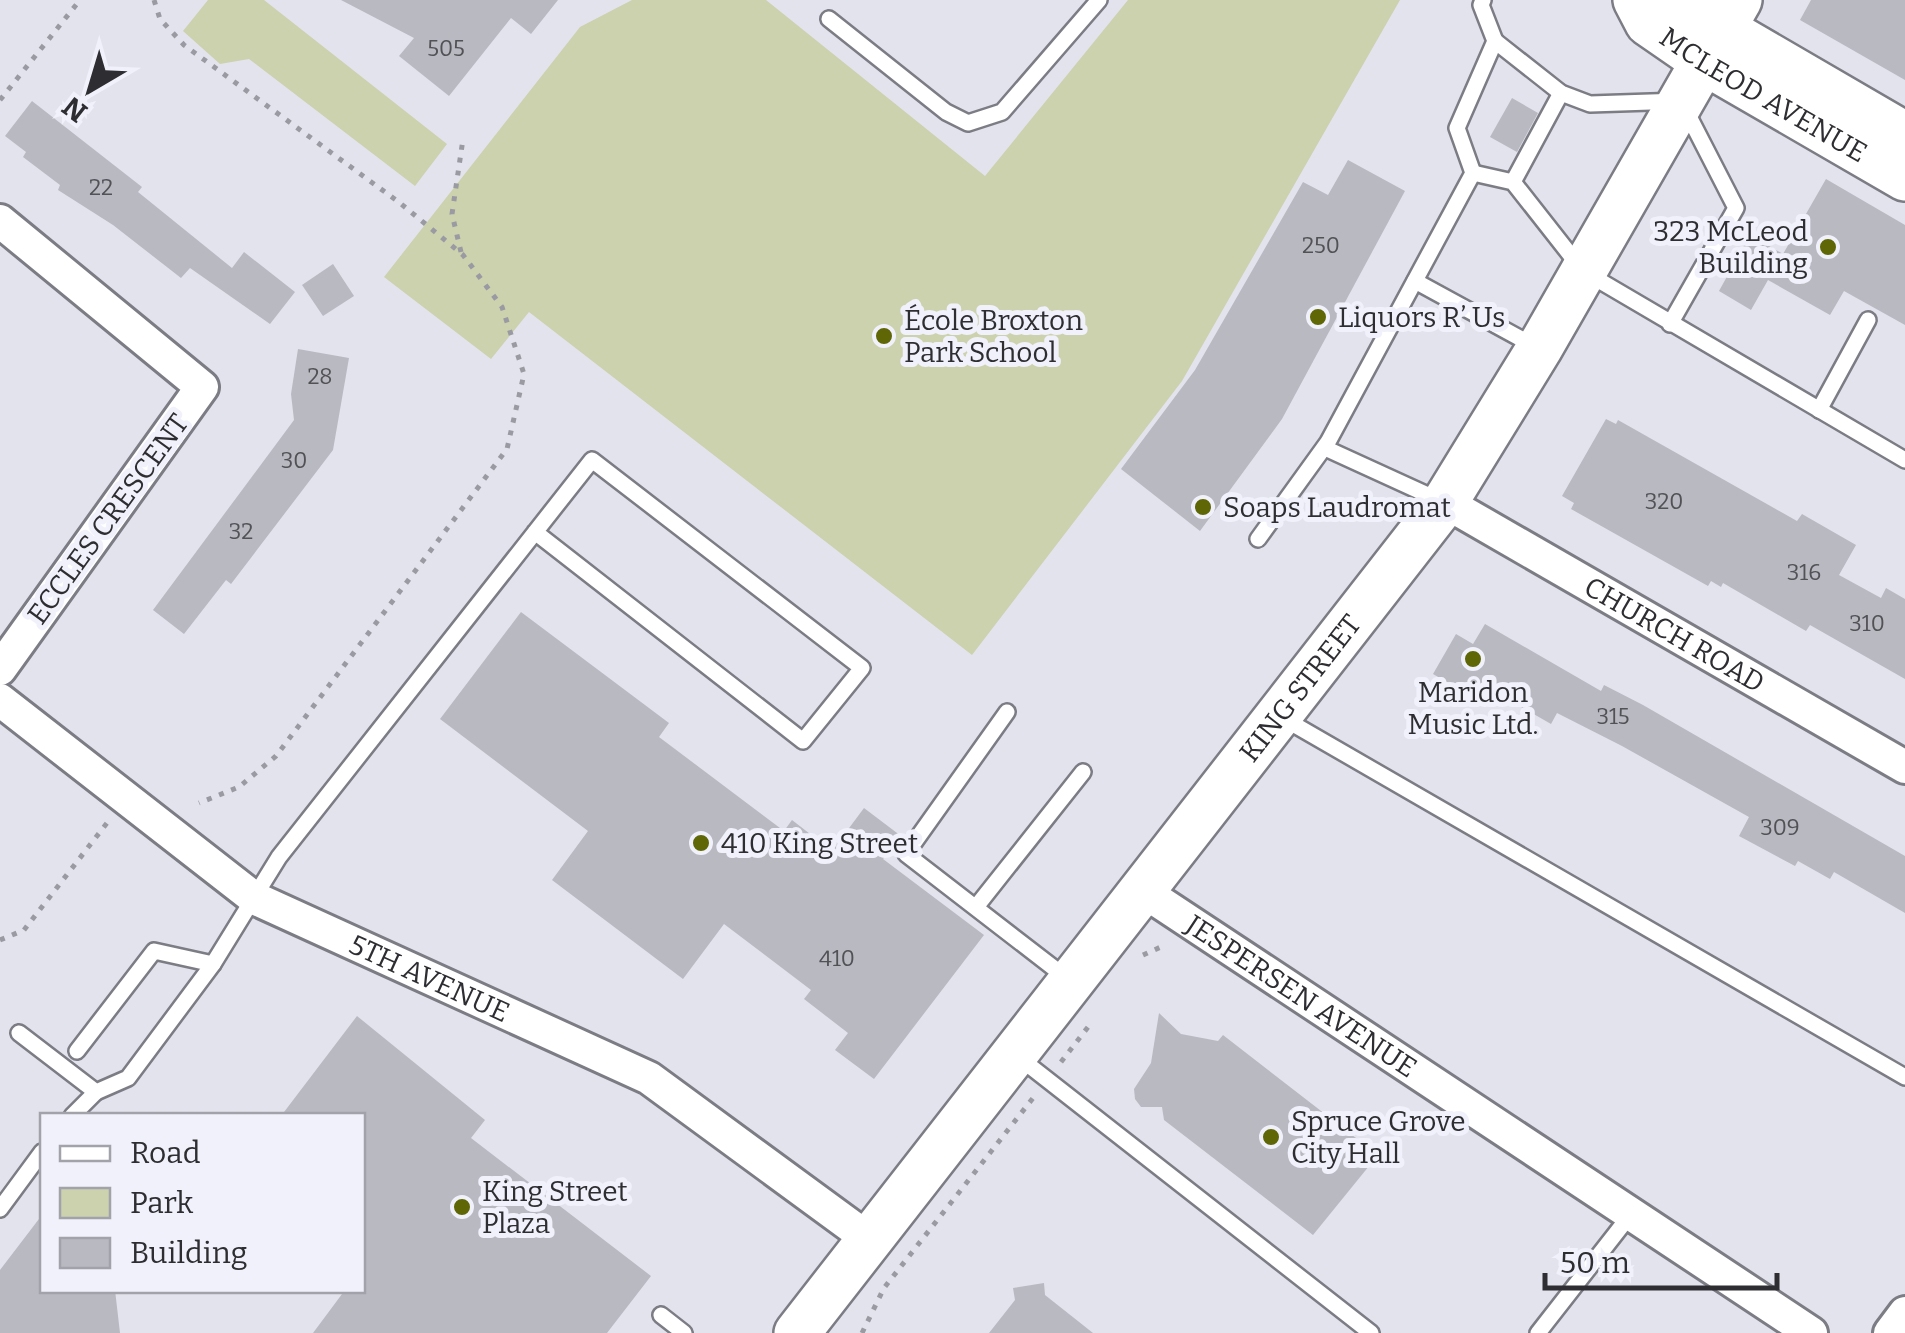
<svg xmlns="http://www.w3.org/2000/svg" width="1905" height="1333" viewBox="0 0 1905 1333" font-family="Bitter,serif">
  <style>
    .green { fill: #ccd1ae }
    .building { fill: #b9b9c2 }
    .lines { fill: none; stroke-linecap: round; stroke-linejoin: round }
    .lane-casing { stroke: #7c7c85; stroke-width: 20 }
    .street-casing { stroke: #7c7c85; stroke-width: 38 }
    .secondary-casing { stroke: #7c7c85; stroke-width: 50 }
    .path { stroke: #9a9aa2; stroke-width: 5; stroke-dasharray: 5 8; stroke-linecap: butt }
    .lane { stroke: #fff; stroke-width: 15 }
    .street { stroke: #fff; stroke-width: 32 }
    .secondary { stroke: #fff; stroke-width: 45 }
    .poi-dot { fill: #5f6605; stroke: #f0f1fa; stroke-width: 4 }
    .labels { text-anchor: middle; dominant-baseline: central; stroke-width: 10; stroke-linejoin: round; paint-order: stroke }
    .number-label { font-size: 22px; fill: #515156 }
    .street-label { font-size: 28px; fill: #2e2e32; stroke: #f0f1fa }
    .poi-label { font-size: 28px; fill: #2e2e32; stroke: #f0f1fa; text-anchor: start }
  </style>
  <rect width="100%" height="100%" fill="#e3e3ed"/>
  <g class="green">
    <polygon points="208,0 264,0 447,144 415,186 249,59 220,64 183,31"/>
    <polygon points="632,0 766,0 985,176 1128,0 1400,0 1182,381 972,655 529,312 491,359 384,277 580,27"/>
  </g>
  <g class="building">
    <polygon points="341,0 558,0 531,34 511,18 449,96 399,56 414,38"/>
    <polygon points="1811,0 1905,0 1905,80 1800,20"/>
    <polygon points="1512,98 1538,113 1517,152 1490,137"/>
    <polygon points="32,101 142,187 138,192 232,268 244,252 295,292 270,324 190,268 181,278 113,225 58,190 60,185 23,157 26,152 5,136"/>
    <polygon points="1348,160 1405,191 1282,419 1200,531 1121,469 1195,370 1303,182 1328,195"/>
    <polygon points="1826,179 1905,225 1905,325 1844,291 1830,315 1768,280 1751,310 1719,291 1750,235 1783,254"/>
    <polygon points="333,264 354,296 323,316 302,285"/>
    <polygon points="298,349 349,358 333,450 231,584 226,580 184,634 153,610 294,420 291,394"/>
    <polygon points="1606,419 1616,424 1618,420 1797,521 1802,514 1856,545 1839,575 1881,598 1886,588 1905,599 1905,679 1810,625 1806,631 1723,583 1721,587 1711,581 1708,586 1571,509 1574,503 1562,496"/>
    <polygon points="521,612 669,723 659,737 784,831 792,820 832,851 864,808 901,836 883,859 984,935 874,1079 835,1050 848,1033 804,999 811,990 724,924 683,979 552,880 588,831 440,719"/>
    <polygon points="1485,624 1601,691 1604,685 1643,705 1905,856 1905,913 1834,872 1830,879 1798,861 1795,866 1739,836 1749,817 1622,746 1557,713 1551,724 1488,688 1480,701 1433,674 1456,634 1473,644"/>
    <polygon points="1159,1013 1181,1034 1218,1041 1223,1035 1378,1155 1313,1235 1164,1120 1162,1107 1141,1107 1135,1099 1134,1089 1151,1063"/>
    <polygon points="357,1016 485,1120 471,1138 651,1276 607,1333 313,1333 345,1290 362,1290 362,1116 281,1116"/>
    <polygon points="42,1215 42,1290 115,1290 120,1333 0,1333 0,1270"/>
    <polygon points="1044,1283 1045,1295 1093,1333 989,1333 1015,1300 1013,1288"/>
  </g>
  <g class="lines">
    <g class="lane-casing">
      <g id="lane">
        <polyline points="829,19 946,112 968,123 1002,112 1099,0"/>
        <polyline points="1495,41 1561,93 1590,104 1681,101 1736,208 1670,324"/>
        <polyline points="1473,173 1513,182 1583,271 1905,460"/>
        <polyline points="1513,182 1561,93"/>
        <polyline points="1415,281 1536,347"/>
        <polyline points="1819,410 1868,320"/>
        <polyline points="1325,448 1441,501"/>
        <polyline points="1258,539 1328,442 1473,173 1457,128 1495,41 1481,5 1483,0"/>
        <polyline points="1007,712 906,854 1068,979"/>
        <polyline points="1281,717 1905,1077"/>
        <polyline points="976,907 1083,772"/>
        <polyline points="19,1033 96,1092 128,1078 213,964 279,857 592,460 862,668 803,741 535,532"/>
        <polyline points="77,1051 154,951 213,964"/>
        <polyline points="1017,1056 1371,1333"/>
        <polyline points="72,1116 96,1092"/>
        <polyline points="0,1209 42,1152"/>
        <polyline points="661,1315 684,1333"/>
        <polyline points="1538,1333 1631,1214"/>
      </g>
    </g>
    <g class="street-casing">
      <g id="street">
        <polyline points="0,221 202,387 0,669"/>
        <path id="s1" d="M 1445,502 L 1905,767"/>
        <path id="s2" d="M 0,700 L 254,898 L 649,1078 L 870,1240"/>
        <path id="s3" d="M 1143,891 L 1811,1333"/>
        <polyline points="1890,1333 1905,1313"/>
      </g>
    </g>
    <g class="secondary-casing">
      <g id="secondary">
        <path id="s4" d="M 1636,0 L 1648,23 L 1703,61 L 1905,178"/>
        <polyline points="1673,0 1905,135"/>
        <path id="s5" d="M 797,1333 L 1445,502 L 1539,349 L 1739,0"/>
      </g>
    </g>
    <g class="path">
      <polyline points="154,0 160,19 184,45 400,203 463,255 502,307 524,374 507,449 276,756 239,787 199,803"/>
      <polyline points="0,100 80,0"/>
      <polyline points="461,252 452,214 463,139"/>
      <polyline points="0,940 24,930 107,823"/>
      <polyline points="1143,955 1163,946"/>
      <polyline points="1061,1062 1088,1027"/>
      <polyline points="862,1333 884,1288 1033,1098"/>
    </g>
    <use href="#lane" class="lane"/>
    <use href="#street" class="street"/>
    <use href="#secondary" class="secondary"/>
  </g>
  <g class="poi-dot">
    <circle cx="1828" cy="247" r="10"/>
    <circle cx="1318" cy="317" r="10"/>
    <circle cx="884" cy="336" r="10"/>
    <circle cx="1203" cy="507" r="10"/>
    <circle cx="1473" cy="659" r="10"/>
    <circle cx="701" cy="843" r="10"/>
    <circle cx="1271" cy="1137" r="10"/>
    <circle cx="462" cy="1207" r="10"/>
  </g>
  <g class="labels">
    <g class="number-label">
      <text x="446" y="48">505</text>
      <text x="101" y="187">22</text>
      <text x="1321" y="245">250</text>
      <text x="320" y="376">28</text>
      <text x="294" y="460">30</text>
      <text x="1664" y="501">320</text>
      <text x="241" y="531">32</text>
      <text x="1804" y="572">316</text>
      <text x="1867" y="623">310</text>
      <text x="1613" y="716">315</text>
      <text x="1780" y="827">309</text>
      <text x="837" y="958">410</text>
    </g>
    <g class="street-label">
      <text stroke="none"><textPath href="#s4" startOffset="162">MCLEOD AVENUE</textPath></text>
      <text transform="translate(108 519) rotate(-54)">ECCLES CRESCENT</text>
      <text stroke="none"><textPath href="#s1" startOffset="265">CHURCH ROAD</textPath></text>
      <text stroke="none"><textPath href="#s5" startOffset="818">KING STREET</textPath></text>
      <text stroke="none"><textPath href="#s2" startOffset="515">5TH AVENUE</textPath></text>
      <text stroke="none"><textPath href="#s3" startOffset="190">JESPERSEN AVENUE</textPath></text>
    </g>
    <g class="poi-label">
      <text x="1808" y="231" text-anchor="end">323 McLeod<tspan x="1808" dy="32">Building</tspan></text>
      <text x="1338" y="317">Liquors R’ Us</text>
      <text x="904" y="320">École Broxton<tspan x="904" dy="32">Park School</tspan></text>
      <text x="1223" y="507">Soaps Laudromat</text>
      <text x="1473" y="692" text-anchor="middle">Maridon<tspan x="1473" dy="32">Music Ltd.</tspan></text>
      <text x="721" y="843">410 King Street</text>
      <text x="1291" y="1121">Spruce Grove<tspan x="1291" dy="32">City Hall</tspan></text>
      <text x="482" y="1191">King Street<tspan x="482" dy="32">Plaza</tspan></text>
    </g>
  </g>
  <rect x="40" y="1113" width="325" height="180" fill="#f0f1fa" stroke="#a2a3aa" stroke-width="2.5"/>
  <rect x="60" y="1146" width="50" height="15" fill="#ffffff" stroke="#a2a3aa" stroke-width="2.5"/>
  <text x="130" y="1163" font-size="30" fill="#2e2e32">Road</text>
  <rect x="60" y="1188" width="50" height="30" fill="#ccd1ae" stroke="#a2a3aa" stroke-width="2.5"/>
  <text x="130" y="1213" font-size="30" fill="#2e2e32">Park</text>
  <rect x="60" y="1238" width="50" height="30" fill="#b9b9c2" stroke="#a2a3aa" stroke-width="2.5"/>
  <text x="130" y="1263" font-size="30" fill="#2e2e32">Building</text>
  <g transform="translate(90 90) rotate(218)" stroke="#f0f1fa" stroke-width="8" paint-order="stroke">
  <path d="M0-8L18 38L0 25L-18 38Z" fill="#2e2e32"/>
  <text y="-15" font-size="28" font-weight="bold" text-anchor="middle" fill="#2e2e32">N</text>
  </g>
  <path d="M1545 1273v15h232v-15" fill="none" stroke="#2e2e32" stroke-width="5"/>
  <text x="1560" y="1273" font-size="30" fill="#2e2e32" stroke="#f0f1fa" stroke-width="8" paint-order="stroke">50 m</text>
</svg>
